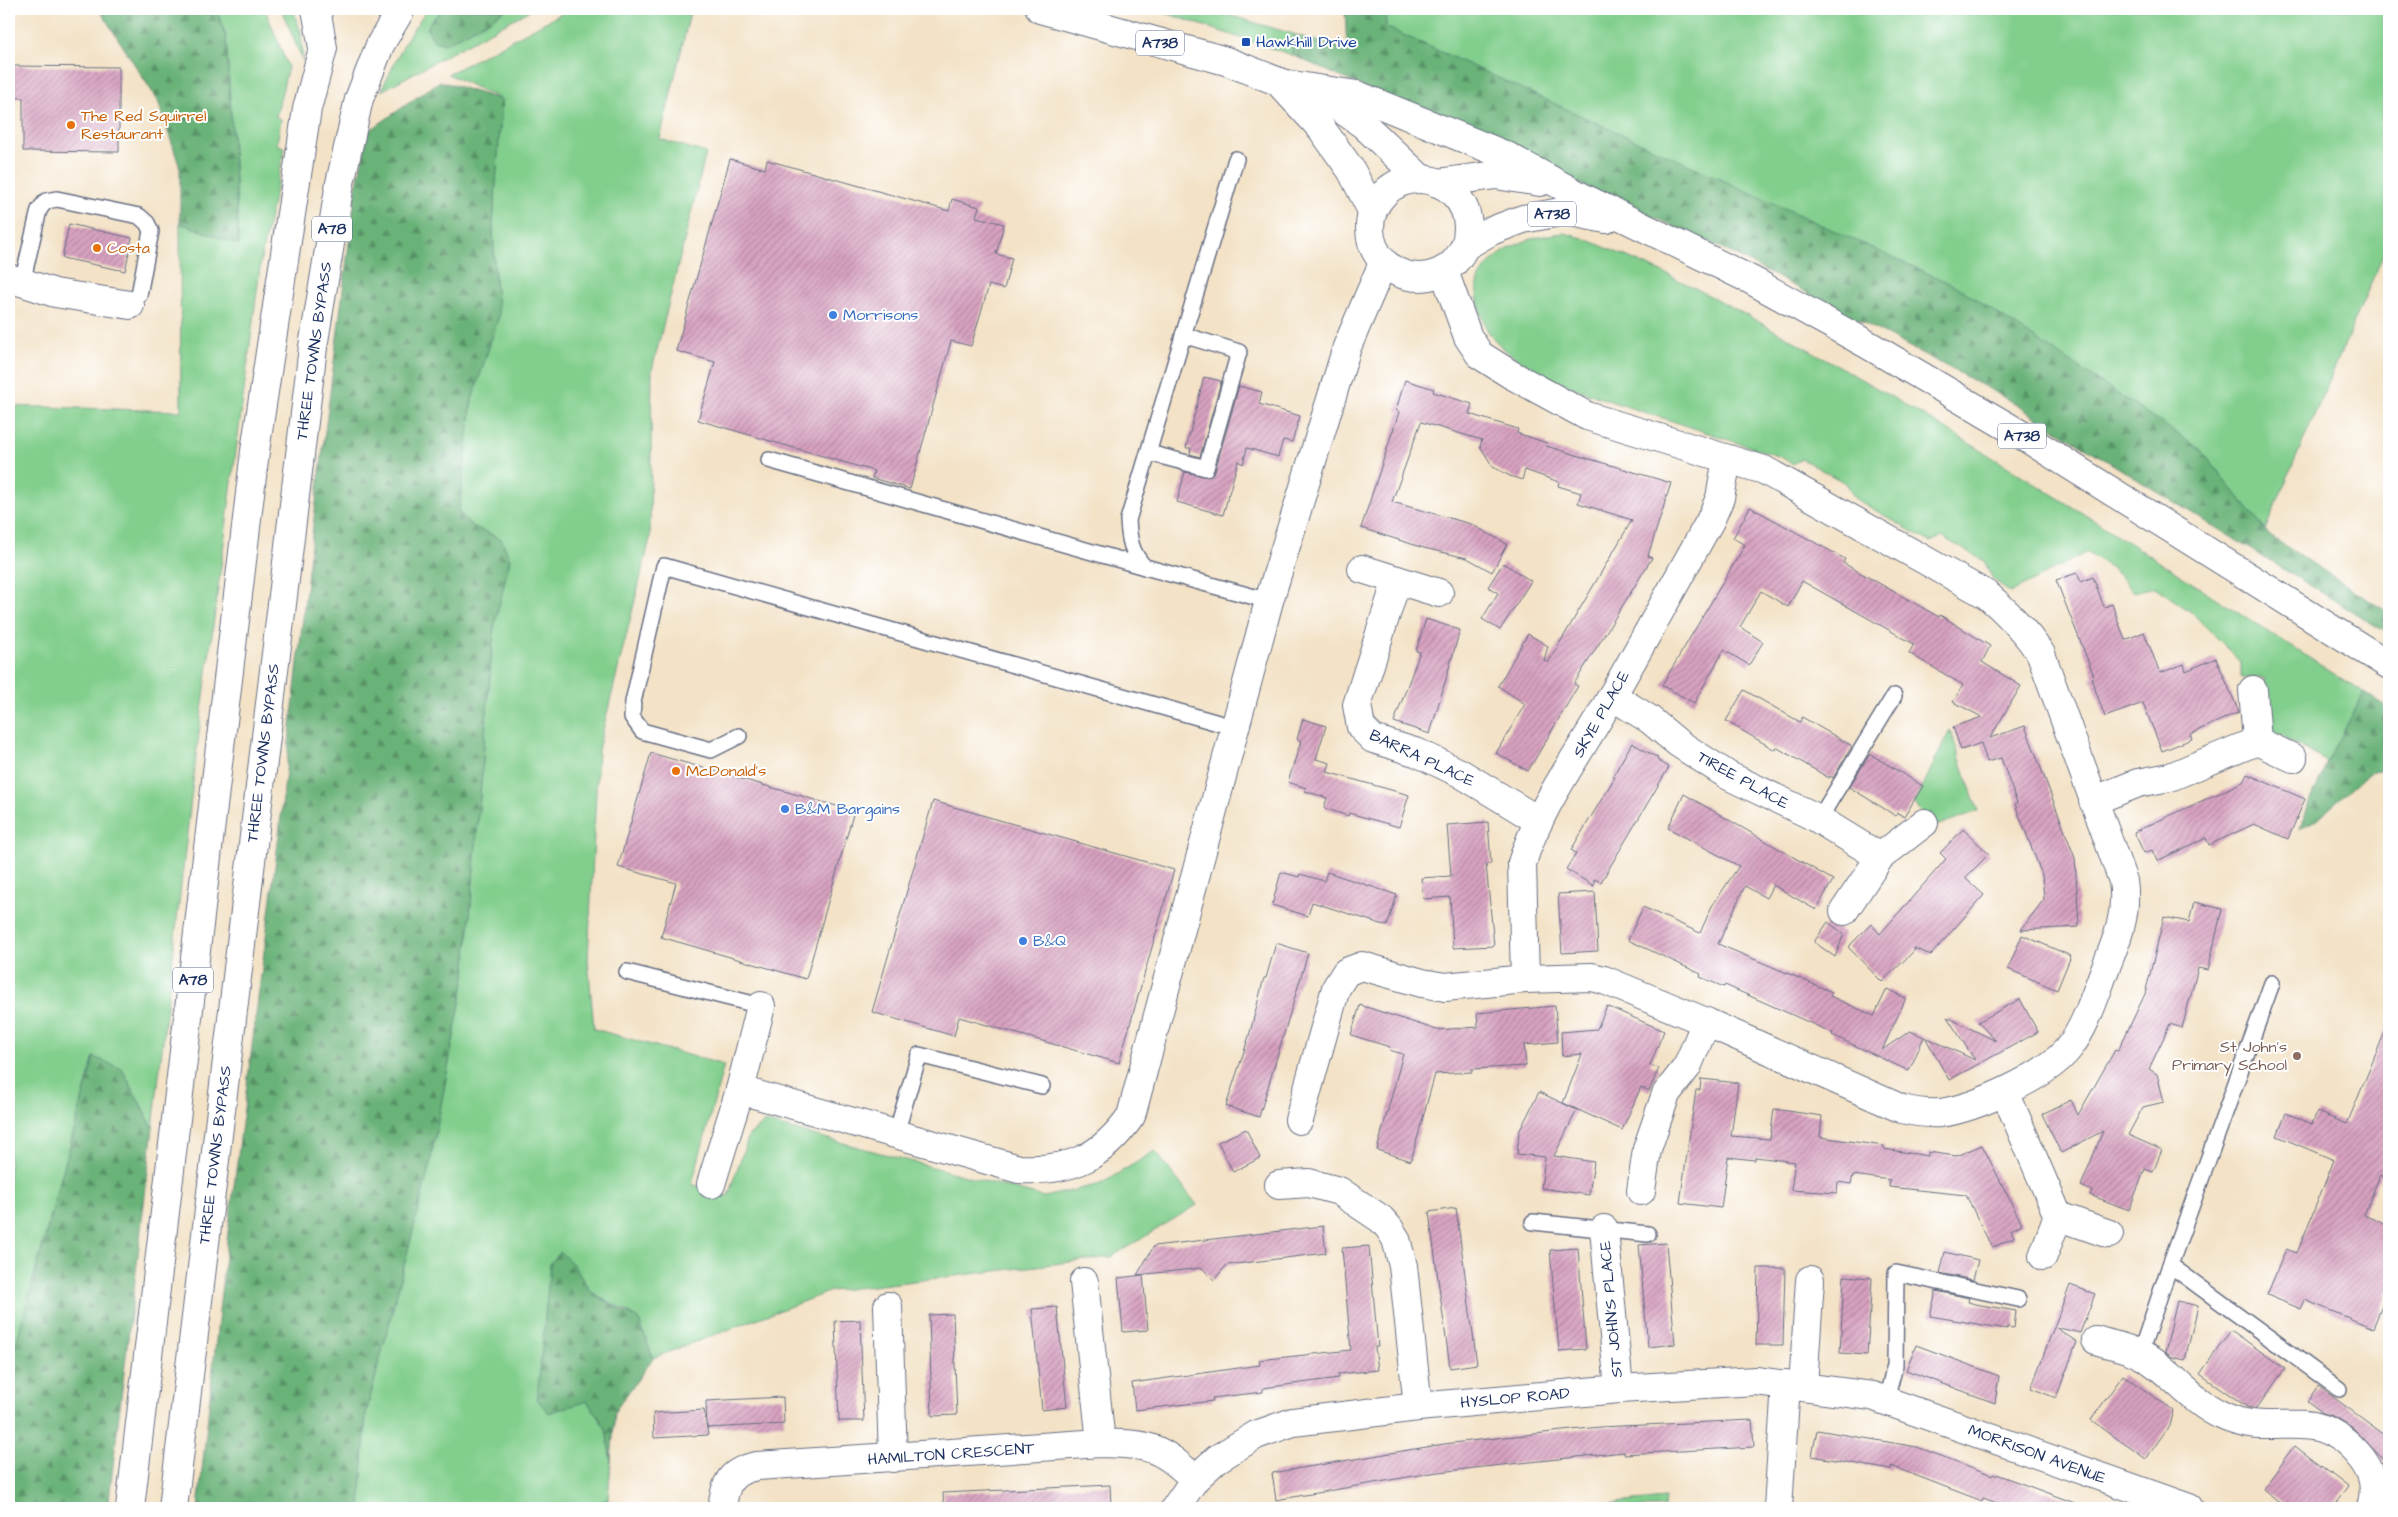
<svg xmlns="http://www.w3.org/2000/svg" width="2398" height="1517" viewBox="0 0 2398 1517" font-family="'Architects Daughter',sans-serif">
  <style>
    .green { fill: #82cf8d; stroke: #4e7f76 }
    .forest { fill: url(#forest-firs); stroke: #42706b }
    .building { fill: url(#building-hatch) }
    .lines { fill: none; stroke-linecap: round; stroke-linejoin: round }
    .service-casing { stroke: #676e82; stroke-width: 18 }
    .minor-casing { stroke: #676e82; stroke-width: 30 }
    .primary-casing { stroke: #676e82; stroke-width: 30 }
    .trunk-casing { stroke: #676e82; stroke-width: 30 }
    .service { stroke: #fff; stroke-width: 15 }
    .minor { stroke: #fff; stroke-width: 28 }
    .primary { stroke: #fff; stroke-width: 28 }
    .trunk { stroke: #fff; stroke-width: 28 }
    .transit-dot { fill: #1a4fb4; stroke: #fff; stroke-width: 2 }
    .food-dot { fill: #e8710a; stroke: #fff; stroke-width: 2 }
    .shop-dot { fill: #3f7fe0; stroke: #fff; stroke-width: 2 }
    .education-dot { fill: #8d6e63; stroke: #fff; stroke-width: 2 }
    .labels { text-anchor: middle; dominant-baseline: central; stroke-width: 4; stroke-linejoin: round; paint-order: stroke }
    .shield { fill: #fff; stroke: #5f6d8e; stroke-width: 1 }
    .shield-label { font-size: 15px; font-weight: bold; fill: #1b2f5e }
    .transit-label { font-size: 16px; fill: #164399; stroke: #fff; text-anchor: start }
    .food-label { font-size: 16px; fill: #c56008; stroke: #fff; text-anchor: start }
    .shop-label { font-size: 16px; fill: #366cbe; stroke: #fff; text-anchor: start }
    .street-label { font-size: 16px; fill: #1b2f5e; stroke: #fff }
    .education-label { font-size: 16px; fill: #785e54; stroke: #fff; text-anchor: end }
  </style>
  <defs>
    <pattern id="forest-firs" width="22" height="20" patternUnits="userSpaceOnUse" patternTransform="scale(1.25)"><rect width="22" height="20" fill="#69b278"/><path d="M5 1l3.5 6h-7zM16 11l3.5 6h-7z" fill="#569166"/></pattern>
    <pattern id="building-hatch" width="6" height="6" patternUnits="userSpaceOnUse" patternTransform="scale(1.25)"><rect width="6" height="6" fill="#d8a2c0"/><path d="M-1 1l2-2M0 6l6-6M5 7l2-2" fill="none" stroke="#ae849f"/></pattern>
  </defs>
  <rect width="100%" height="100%" fill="#fff"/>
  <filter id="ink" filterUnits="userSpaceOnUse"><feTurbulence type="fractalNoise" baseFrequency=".02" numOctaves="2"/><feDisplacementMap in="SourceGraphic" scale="10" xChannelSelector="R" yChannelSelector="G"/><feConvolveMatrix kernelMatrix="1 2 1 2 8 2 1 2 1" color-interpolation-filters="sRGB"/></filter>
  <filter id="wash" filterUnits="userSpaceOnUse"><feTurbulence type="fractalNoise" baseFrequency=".0096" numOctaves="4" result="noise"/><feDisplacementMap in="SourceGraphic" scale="20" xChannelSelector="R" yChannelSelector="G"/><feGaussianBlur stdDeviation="1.12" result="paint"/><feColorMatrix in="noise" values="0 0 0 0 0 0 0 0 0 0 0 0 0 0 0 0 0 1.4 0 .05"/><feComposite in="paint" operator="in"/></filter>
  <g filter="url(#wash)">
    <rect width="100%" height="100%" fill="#f3e2c6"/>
    <g class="green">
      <polygon points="216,9 265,9 288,67 276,117 281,119 277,144 285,148 262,253 195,764 153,1128 122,1069 94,1057 11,1362 9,1361 9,406 181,411 180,223 239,244 226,36"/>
      <polygon points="281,9 293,9 301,32 303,61"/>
      <polygon points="427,9 532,9 381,91 406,40"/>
      <polygon points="570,9 691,9 660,139 706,153 652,370 650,539 598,750 588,961 594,1029 724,1065 692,1184 728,1196 749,1135 765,1122 1044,1197 1101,1184 1155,1151 1197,1205 1111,1257 831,1291 653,1358 638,1318 591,1292 572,1263 549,1412 587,1401 606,1429 611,1462 608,1499 586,1508 360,1508 366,1414 430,1164 465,977 494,627 510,559 501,539 472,526 459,512 472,400 499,316 495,282 493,224 502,100 448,74"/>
      <polygon points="1153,9 1208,9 1293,34 1292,55"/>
      <polygon points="1385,9 2389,9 2389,241 2265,530 2200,449 1386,27"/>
      <path d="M 1564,233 L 1583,238 C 1621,254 1659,270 1695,288 C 1927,408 2144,553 2364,693 L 2327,762 L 2269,728 L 2264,678 L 2241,678 L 2241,662 L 2191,612 L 2155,587 L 2134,592 L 2113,569 L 2087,552 L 2010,593 L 1993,579 L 1984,561 L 1942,537 L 1930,542 L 1854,498 L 1847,484 L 1802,459 L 1792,464 L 1781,457 C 1743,445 1706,432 1669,420 C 1619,404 1526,378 1492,337 C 1484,327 1481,314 1478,302 C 1477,294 1475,283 1480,276 C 1498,247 1531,236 1564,233 Z"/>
      <polygon points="1950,730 1978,811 1933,827 1914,804"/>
      <polygon points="1665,1498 1664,1508 1566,1508"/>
    </g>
    <g class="forest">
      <polygon points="99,9 216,9 226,36 239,245 180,223 180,168 158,101"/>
      <polygon points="444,9 506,9 487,22 445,44 434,41 427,29 431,20"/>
      <polygon points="1345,9 1385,9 1386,27 1958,287 2200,449 2270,536 2389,613 2389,634 1995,392 1718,246 1292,55 1293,34 1347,50"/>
      <polygon points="440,81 502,100 493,224 495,282 499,316 472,400 459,512 472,526 501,539 510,559 494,627 465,977 430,1164 366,1414 360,1508 198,1508 225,1256 278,843 313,526 356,188 369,131"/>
      <polygon points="2364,693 2389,708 2389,769 2369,773 2314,821 2299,829 2327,762"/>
      <polygon points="94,1057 122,1069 153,1128 108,1508 9,1508 9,1361 11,1362"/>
      <polygon points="560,1252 572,1263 591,1292 624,1312 638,1318 653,1358 615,1411 611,1462 606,1429 587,1401 549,1413 537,1399 550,1264"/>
      <polygon points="608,1499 608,1508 586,1508"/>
    </g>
    <g id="blocks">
      <g class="building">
        <polygon points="9,66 119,67 119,152 23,151 23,98 9,98"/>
        <polygon points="730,159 765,169 767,160 949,211 952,199 979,207 976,217 1004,224 996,254 1012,258 1004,289 989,285 971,346 951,341 910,489 872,478 874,471 698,420 715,362 676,351"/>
        <polygon points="69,224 132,238 125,271 62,258"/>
        <polygon points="1204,377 1221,381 1200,457 1190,454 1191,448 1186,448"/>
        <polygon points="1405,380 1434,389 1433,392 1472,404 1469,414 1518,429 1517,433 1547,443 1546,446 1671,483 1648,556 1652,558 1574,684 1578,686 1528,771 1496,753 1525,704 1498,686 1528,634 1548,646 1544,660 1548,663 1632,520 1578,503 1581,493 1558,486 1559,482 1525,470 1522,480 1510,476 1493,467 1480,446 1482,440 1421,422 1392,502 1471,524 1507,544 1492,572 1467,558 1424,548 1361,528 1399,412 1396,410"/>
        <polygon points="1239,386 1262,392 1259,404 1300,416 1292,442 1283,440 1278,457 1247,448 1243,464 1238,461 1223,515 1177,502 1185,472 1208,477 1215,471"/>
        <polygon points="1750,507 1845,559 1843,563 1939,617 1940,615 1990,646 1982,662 2021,686 1990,738 2025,726 2075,858 2079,927 2021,930 2044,899 2042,875 2015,804 2017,803 2001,758 1987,762 1981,743 1961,750 1953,727 1982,717 1953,702 1963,685 1909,653 1914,644 1802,581 1788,607 1761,591 1740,627 1763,642 1749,665 1724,650 1694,703 1662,685 1745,545 1733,538"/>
        <polygon points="1503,563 1531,581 1500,630 1482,619 1498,593 1488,587"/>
        <polygon points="2077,573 2081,582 2093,577 2104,607 2112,604 2125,640 2144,632 2160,673 2184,664 2186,671 2216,658 2239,712 2190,734 2192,739 2162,751 2143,703 2105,717 2091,678 2094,676 2056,580"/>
        <polygon points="1426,619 1460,630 1430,734 1394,722 1420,652 1416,651"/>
        <polygon points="1744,690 1800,722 1802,717 1852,746 1833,778 1830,776 1829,778 1776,747 1775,750 1726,721"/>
        <polygon points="1303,719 1326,726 1316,759 1330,763 1327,772 1409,795 1399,827 1349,813 1348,816 1324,808 1327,798 1305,791 1306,788 1288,782 1301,741 1297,739"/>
        <polygon points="1632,743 1658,758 1657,760 1669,767 1601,882 1594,879 1594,886 1566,869 1576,853 1571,850 1615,777 1613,776"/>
        <polygon points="651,753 854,811 806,979 661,937 676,883 618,867"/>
        <polygon points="1870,754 1923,786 1904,817 1898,813 1896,816 1849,787"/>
        <polygon points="2247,774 2305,799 2288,839 2254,824 2209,845 2206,838 2157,861 2152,850 2144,853 2134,832 2243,782"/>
        <polygon points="1684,794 1833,880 1816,910 1773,885 1766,898 1745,886 1718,944 1832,992 1830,996 1874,1016 1887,989 1906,998 1882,1050 1910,1031 1924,1037 1909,1071 1832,1035 1833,1033 1725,985 1724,987 1700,977 1701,974 1628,940 1643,907 1700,933 1712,906 1739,866 1668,828"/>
        <polygon points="933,801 1174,870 1119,1063 959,1017 954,1036 872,1012"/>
        <polygon points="1488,822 1491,864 1486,864 1494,946 1453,948 1450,897 1423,899 1421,878 1451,876 1447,825"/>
        <polygon points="1963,829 1989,854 1965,878 1984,895 1931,955 1914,948 1915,950 1882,982 1848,947 1871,924 1880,934 1946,859 1940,853"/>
        <polygon points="1281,872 1299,877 1300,874 1324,881 1327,872 1397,895 1387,926 1312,902 1308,916 1272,905"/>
        <polygon points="1595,892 1598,951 1562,953 1558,894"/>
        <polygon points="2194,902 2222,909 2208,970 2198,968 2182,1028 2170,1024 2149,1069 2157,1074 2164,1102 2143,1107 2128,1135 2162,1150 2153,1172 2145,1169 2129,1210 2090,1195 2092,1191 2081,1186 2103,1131 2061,1153 2042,1114 2071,1100 2078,1115 2115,1050 2118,1051 2145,994 2164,917 2189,922"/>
        <polygon points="1828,922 1844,934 1835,957 1814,942"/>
        <polygon points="2022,935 2071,956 2057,990 2008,969"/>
        <polygon points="1276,943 1308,953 1259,1117 1226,1106 1249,1036 1264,978 1266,978"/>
        <polygon points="2020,999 2038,1032 1949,1080 1925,1037 1975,1060 1947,1017 1996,1041 1978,1022"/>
        <polygon points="1360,1005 1437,1030 1478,1027 1477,1013 1555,1006 1558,1042 1524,1045 1526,1066 1472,1069 1472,1072 1435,1074 1411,1161 1377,1150 1403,1054 1389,1050 1390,1047 1351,1035"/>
        <polygon points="1607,1006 1664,1031 1650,1065 1659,1068 1649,1091 1641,1087 1622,1130 1563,1103 1582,1054 1562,1056 1561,1032 1597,1029"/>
        <polygon points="2389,1022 2389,1179 2380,1175 2364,1215 2389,1226 2389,1289 2373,1328 2305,1300 2301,1309 2267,1295 2286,1249 2297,1253 2334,1160 2277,1136 2286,1113 2312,1124 2317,1112 2347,1124"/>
        <polygon points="1701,1079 1738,1083 1731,1136 1770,1139 1774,1109 1822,1116 1820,1137 1884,1146 1884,1149 1928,1156 1928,1152 1956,1156 1982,1145 2022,1224 2011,1230 2014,1237 1992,1248 1966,1195 1889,1187 1890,1180 1853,1175 1851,1184 1838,1182 1837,1193 1791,1190 1795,1162 1755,1157 1755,1160 1728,1157 1721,1208 1680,1203 1696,1090 1700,1090"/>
        <polygon points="1539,1092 1577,1110 1554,1156 1594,1162 1589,1195 1541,1188 1545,1157 1517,1154 1519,1132"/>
        <polygon points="1246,1129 1260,1158 1233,1172 1218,1142"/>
        <polygon points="1456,1208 1477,1364 1450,1368 1429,1212"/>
        <polygon points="1323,1226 1326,1253 1227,1265 1214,1280 1202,1268 1137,1275 1154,1246"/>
        <polygon points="1666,1243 1675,1344 1648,1347 1639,1245"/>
        <polygon points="1369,1246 1378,1347 1375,1347 1378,1370 1338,1374 1339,1378 1263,1388 1263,1392 1212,1398 1213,1401 1135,1410 1132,1383 1260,1365 1259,1360 1351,1350 1342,1248"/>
        <polygon points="1578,1248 1586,1349 1559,1351 1550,1250"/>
        <polygon points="1945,1252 1978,1260 1973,1280 1940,1273"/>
        <polygon points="1758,1268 1785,1268 1783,1345 1756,1345"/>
        <polygon points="1143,1275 1148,1330 1123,1332 1118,1278"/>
        <polygon points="1844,1276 1872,1278 1867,1355 1840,1353"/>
        <polygon points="2070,1285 2095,1294 2080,1333 2055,1327 2077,1342 2056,1398 2031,1388"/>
        <polygon points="1936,1291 1969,1298 1968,1302 1975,1304 2016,1311 2014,1328 2007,1327 2007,1329 1930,1316"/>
        <polygon points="2177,1301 2198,1306 2185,1360 2172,1357 2165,1352"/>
        <polygon points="1057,1307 1067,1407 1042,1410 1032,1309"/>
        <polygon points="953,1314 957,1415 932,1416 929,1315"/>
        <polygon points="860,1320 864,1421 839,1421 835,1321"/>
        <polygon points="2231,1330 2285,1369 2256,1409 2247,1407 2200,1374"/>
        <polygon points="1916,1345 1999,1376 1995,1403 1906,1370"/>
        <polygon points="2123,1375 2173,1410 2169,1426 2146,1459 2091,1420"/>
        <polygon points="2318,1386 2389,1438 2389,1464 2379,1455 2353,1428 2336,1417 2323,1413 2307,1401"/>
        <polygon points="783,1397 784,1424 707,1428 706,1401"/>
        <polygon points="704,1410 708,1435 654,1438 653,1413"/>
        <polygon points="1752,1420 1754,1447 1624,1454 1624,1452 1474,1468 1431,1473 1276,1500 1272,1473 1444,1444 1496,1438 1600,1427"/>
        <polygon points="1817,1430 1917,1447 1992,1475 1993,1473 2083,1506 2083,1508 2011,1508 1983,1498 1982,1501 1891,1466 1891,1470 1812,1456"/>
        <polygon points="2295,1446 2348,1487 2332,1508 2287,1508 2263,1489"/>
        <polygon points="1110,1485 1111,1508 944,1508 943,1493"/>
      </g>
    </g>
  </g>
  <g filter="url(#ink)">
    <use href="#blocks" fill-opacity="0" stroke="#676e82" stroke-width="1"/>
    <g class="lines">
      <g class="service-casing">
        <g id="service">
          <path d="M 1236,159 L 1128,520 C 1129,539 1131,553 1145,567 L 1269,601"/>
          <polyline points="22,283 39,210 46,201 57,199 139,216 147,223 151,231 139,295 130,305"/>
          <polyline points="1149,453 1206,468 1239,352 1183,335"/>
          <polyline points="769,460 1145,567"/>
          <polyline points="739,736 711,750 642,731 632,717 633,702 664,566 1236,728"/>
          <polyline points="1819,819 1894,696"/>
          <polyline points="627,972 761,1006"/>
          <polyline points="896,1134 919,1055 1042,1086"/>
          <polyline points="1533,1222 1648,1234"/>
          <polyline points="2170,1265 2339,1389"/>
          <polyline points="2140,1354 2170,1265 2272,983"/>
          <polyline points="1886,1400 1895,1366 1896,1273 2018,1299"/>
        </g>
      </g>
      <g class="minor-casing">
        <g id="minor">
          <polyline points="9,278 55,293 130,305"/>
          <polyline points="1362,569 1439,593"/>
          <polyline points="1397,580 1357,705 1361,727 1373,739 1418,753 1460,773 1539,821"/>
          <polyline points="2253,690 2257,741 2293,758"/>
          <polyline points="1612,696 1649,719 1678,743 1729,776 1815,817 1880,857"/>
          <polyline points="2093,801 2138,783 2170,777 2257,741"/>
          <polyline points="1844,911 1880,857 1924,823"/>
          <path d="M 1525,979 L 1522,863 C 1538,810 1574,761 1602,713 C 1639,650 1674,585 1710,521 L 1720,498 L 1727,459"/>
          <path d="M 740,1090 L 1019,1169 C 1071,1172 1102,1157 1131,1116 L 1269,601 L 1347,347 L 1383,263"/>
          <polyline points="2005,1092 2058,1216"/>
          <path d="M 1299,1120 L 1336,988 L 1346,972 L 1362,966 L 1422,983 L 1445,987 L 1525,979 L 1592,977 L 1604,980 L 1706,1022 L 1902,1109 C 1915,1112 1927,1114 1940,1113 C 1976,1108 2045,1077 2068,1049 C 2086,1027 2095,995 2105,969 C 2117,940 2128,914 2123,881 L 2041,654 C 2025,631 2009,613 1987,595 L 1764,470 L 1587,416 L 1510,374 L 1480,355 L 1468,337 L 1444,271"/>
          <polyline points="711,1184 740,1090 761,1006"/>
          <polyline points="1279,1185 1309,1183 1339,1191 1381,1219 1389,1228 1396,1239 1403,1266 1418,1407"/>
          <polyline points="1641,1191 1647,1149 1666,1094 1687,1067 1706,1022"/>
          <polyline points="1604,1229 1619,1389"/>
          <polyline points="2043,1256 2058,1216 2109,1234"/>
          <polyline points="1084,1282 1101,1443"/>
          <polyline points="888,1306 893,1458"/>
          <path d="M 2096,1340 C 2110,1345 2126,1347 2139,1354 C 2170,1369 2190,1401 2221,1415 C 2276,1442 2315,1399 2362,1459 C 2374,1475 2377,1490 2370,1508"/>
          <polyline points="1803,1386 1810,1280"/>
          <path d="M 722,1508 C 725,1483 730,1471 757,1466 L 1101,1443 C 1152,1445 1157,1445 1195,1479"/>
          <polyline points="1175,1508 1195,1479 1217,1459 1256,1435 1293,1422 1418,1407 1619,1389 1756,1381 1872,1396 2189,1508"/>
          <polyline points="1778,1508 1786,1384"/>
        </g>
      </g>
      <g class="primary-casing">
        <g id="primary">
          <polyline points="1040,9 1226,61 1333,103 1364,125 1421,179"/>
          <polyline points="1279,83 1357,95 1507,156 1582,197 1751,280 1865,343 2020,434 2389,665"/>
          <polyline points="1283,87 1321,128 1351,170 1372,211"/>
          <circle cx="1419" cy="228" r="49"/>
          <polyline points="1437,183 1496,175 1540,182"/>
          <polyline points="1465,246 1491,231 1523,219 1566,211 1606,219"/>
        </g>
      </g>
      <g class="trunk-casing">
        <g id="trunk">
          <polyline points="130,1508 255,451 307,109 323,48 316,9"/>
          <polyline points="173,1508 313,347 340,183 359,99 380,45 401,9"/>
        </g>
      </g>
      <use href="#service" class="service"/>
      <use href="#minor" class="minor"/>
      <use href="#primary" class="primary"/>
      <use href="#trunk" class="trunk"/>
    </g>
  </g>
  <rect class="transit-dot" x="1241" y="37" width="10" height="10" rx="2.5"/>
  <g class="food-dot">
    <circle cx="71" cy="125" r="5"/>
    <circle cx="97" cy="248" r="5"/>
    <circle cx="676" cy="771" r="5"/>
  </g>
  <g class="shop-dot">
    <circle cx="833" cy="315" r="5"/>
    <circle cx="785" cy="809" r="5"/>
    <circle cx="1023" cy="941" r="5"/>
  </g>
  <circle class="education-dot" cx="2297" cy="1056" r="5"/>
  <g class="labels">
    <g class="shield">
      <rect x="1136" y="30.5" width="48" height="25" rx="4"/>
      <rect x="1528" y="201.5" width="48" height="25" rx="4"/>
      <rect x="312" y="216.5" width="40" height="25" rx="4"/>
      <rect x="1998" y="423.5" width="48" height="25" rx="4"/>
      <rect x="173" y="967.5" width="40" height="25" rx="4"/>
    </g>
    <g class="shield-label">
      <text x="1160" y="43">A738</text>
      <text x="1552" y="214">A738</text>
      <text x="332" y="229">A78</text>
      <text x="2022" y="436">A738</text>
      <text x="193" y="980">A78</text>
    </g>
    <g class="transit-label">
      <text x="1256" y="42">Hawkhill Drive</text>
    </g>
    <g class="food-label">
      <text x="81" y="116">The Red Squirrel<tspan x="81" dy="18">Restaurant</tspan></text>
      <text x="107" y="248">Costa</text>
      <text x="686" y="771">McDonald's</text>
    </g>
    <g class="shop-label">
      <text x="843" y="315">Morrisons</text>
      <text x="795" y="809">B&amp;M Bargains</text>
      <text x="1033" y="941">B&amp;Q</text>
    </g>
    <g class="street-label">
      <text transform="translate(314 351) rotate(-82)">THREE TOWNS BYPASS</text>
      <text transform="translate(1601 714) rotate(-60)">SKYE PLACE</text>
      <text transform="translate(263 753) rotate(-83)">THREE TOWNS BYPASS</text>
      <text transform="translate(1422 758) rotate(25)">BARRA PLACE</text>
      <text transform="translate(1743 780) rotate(29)">TIREE PLACE</text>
      <text transform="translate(215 1155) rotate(-83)">THREE TOWNS BYPASS</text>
      <text transform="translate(1611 1309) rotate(-95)">ST JOHN'S PLACE</text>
      <text transform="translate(1515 1398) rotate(-5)">HYSLOP ROAD</text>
      <text transform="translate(951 1454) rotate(-4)">HAMILTON CRESCENT</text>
      <text transform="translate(2037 1454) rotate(20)">MORRISON AVENUE</text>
    </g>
    <g class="education-label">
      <text x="2287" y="1047">St John's<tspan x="2287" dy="18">Primary School</tspan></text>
    </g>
  </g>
  <rect width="2398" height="1517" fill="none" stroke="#fff" stroke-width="30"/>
</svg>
